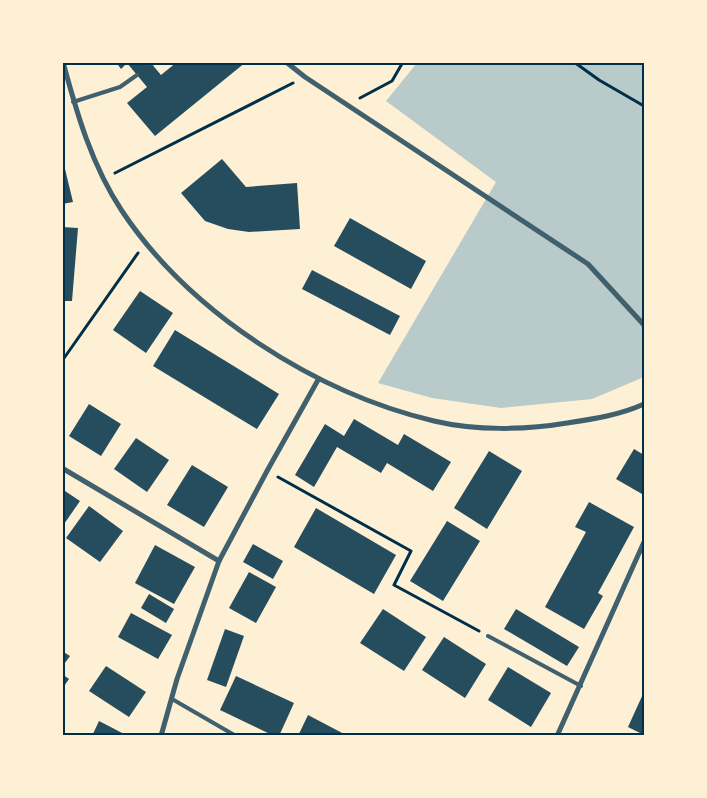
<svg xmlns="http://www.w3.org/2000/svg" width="707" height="798" viewBox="0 0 707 798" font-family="Quicksand,sans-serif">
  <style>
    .green { fill: #b9caca }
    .building { fill: #264d5e }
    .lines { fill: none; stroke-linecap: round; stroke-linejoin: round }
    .path { stroke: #003049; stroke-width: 3 }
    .service { stroke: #3f606c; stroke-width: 4 }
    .minor { stroke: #3f606c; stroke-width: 5 }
    .neatline { fill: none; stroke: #003049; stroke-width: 2 }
  </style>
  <rect width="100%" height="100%" fill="#fdf0d5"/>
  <polygon class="green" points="417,63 644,63 644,377 592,399 501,408 432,398 378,383 496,182 386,101"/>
  <g class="building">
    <polygon points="116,62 150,62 161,75 177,62 246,62 155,136 127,103 147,87 127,63 121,69"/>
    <polygon points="222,159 246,187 297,183 300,229 249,232 228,229 205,221 181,193"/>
    <polygon points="65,169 73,202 62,204 62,170"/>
    <polygon points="350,218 426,261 411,289 334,246"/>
    <polygon points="62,227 78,228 72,301 62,301"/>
    <polygon points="312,270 400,316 390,335 302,289"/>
    <polygon points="140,291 173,313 146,353 113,330"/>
    <polygon points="175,330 279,394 257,429 153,366"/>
    <polygon points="89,404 121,424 101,456 69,436"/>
    <polygon points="354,419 398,445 404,434 451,462 433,491 387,463 381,473 337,447 314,487 295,475 325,424 344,436"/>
    <polygon points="136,438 169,460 147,492 114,469"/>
    <polygon points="634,449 644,455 644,489 642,494 616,479"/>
    <polygon points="489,451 522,471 487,529 454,508"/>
    <polygon points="192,465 228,487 204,527 167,505"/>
    <polygon points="62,489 80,501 62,527"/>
    <polygon points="589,502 634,527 598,593 603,596 584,629 545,607 586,532 575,527"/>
    <polygon points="89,506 123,531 100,562 66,538"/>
    <polygon points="316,508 396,555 374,594 294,547"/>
    <polygon points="447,521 480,541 443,601 410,581"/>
    <polygon points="253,544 283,561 273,579 243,562"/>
    <polygon points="155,545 195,567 174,604 135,583"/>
    <polygon points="249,572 276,587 256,623 229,608"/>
    <polygon points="149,594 174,609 166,623 141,608"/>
    <polygon points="383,609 426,637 404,671 360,643"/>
    <polygon points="516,609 579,647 567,666 504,629"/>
    <polygon points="131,613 172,635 158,659 118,637"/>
    <polygon points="225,629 244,636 226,687 207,680"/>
    <polygon points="444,637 486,664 465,698 422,670"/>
    <polygon points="62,651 70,656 62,667"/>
    <polygon points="106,666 146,692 129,717 89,691"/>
    <polygon points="508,667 551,693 531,727 488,700"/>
    <polygon points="62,674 69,679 62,689"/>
    <polygon points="236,676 294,703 279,736 274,736 220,710"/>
    <polygon points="643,694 644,695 644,735 628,727"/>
    <polygon points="308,715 327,725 348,736 298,736"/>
    <polygon points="99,721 128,736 92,736"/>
  </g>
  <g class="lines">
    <g class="path">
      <polyline points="574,62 599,80 644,106"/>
      <polyline points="360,98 392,81 403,62"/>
      <polyline points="115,173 293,83"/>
      <polyline points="62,361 138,253"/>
      <polyline points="278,477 411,551 394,585 479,631"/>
    </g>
    <g class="service">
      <polyline points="152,64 153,62"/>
      <polyline points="73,102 120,87 137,75"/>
      <polyline points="488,636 581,686"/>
      <polyline points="172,699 236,736"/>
    </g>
    <g class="minor">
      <path d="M 63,62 C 77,114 92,166 122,211 C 190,313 316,393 434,421 C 476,431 526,430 567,423 C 593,419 620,415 644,404"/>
      <polyline points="286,62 305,77 588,264 644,325"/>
      <polyline points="62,468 219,561"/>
      <polyline points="161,736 177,679 219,561 267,471 318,380"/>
      <polyline points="557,736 644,542"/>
    </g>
  </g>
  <rect width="707" height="798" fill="none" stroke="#fdf0d5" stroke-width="128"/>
  <rect x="64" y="64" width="579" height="670" class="neatline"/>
</svg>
